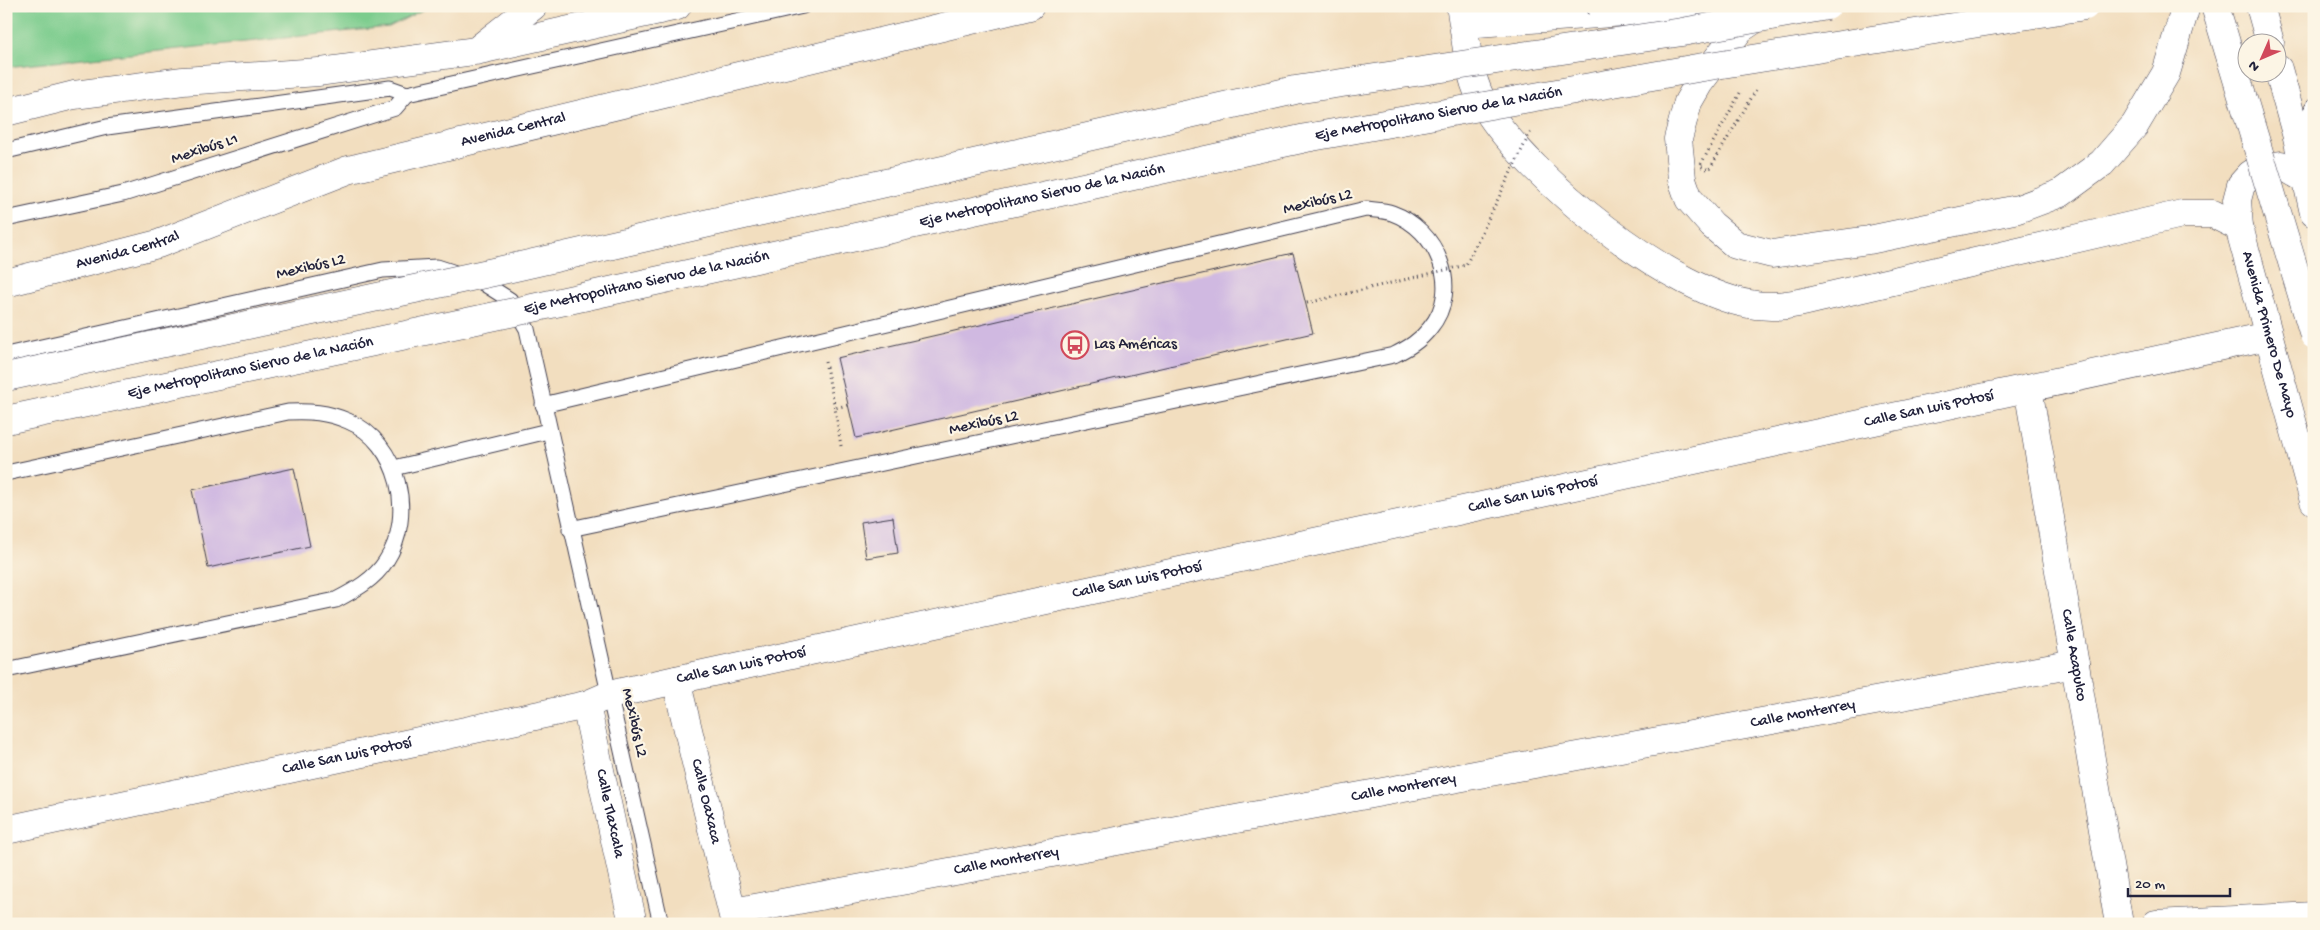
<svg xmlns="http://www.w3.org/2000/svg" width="2320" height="930" viewBox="0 0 2320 930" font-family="'Gochi Hand',sans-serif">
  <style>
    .green { fill: #7ccc8d; stroke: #4f7764 }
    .building { fill: #d0b9e1 }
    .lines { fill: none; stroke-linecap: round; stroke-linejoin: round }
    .service-casing { stroke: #413e4f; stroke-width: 17 }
    .minor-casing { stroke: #413e4f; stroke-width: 29 }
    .secondary-casing { stroke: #413e4f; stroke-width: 29 }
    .trunk-casing { stroke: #413e4f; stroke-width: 29 }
    .path { stroke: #413e4f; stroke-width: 3; stroke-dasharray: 1 4; stroke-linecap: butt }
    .service { stroke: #fff; stroke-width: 15 }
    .minor { stroke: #fff; stroke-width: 28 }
    .secondary { stroke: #fff; stroke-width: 28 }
    .trunk { stroke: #fff; stroke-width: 28 }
    .trunk-bridge-casing { stroke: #413e4f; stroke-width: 29; stroke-linecap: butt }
    .motorway-bridge-casing { stroke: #413e4f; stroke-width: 29; stroke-linecap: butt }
    .path-bridge { stroke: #413e4f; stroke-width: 3; stroke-dasharray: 1 4; stroke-linecap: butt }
    .trunk-bridge { stroke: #fff; stroke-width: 28 }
    .motorway-bridge { stroke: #fff; stroke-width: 28 }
    .labels { text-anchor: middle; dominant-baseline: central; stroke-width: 4.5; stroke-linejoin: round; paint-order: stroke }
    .street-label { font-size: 16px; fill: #22223b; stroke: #fcf5e5 }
    .poi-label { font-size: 16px; fill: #22223b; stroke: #fcf5e5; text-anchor: start }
  </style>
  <rect width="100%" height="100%" fill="#fcf5e5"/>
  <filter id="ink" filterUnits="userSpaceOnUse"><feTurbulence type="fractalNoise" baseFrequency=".02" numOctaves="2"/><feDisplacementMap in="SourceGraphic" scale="10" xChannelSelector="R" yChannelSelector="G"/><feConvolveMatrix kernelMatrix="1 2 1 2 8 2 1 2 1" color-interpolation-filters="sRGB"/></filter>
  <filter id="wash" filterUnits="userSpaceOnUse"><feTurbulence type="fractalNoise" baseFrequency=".0096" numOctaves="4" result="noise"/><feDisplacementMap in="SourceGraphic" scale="20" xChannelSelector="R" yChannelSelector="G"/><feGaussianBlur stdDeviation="1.12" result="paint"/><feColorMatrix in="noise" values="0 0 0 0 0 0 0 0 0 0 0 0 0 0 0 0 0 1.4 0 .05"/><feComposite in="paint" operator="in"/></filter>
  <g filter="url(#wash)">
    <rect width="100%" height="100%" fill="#f2debf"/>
    <polygon class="green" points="6,6 430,6 389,27 6,67"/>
    <g id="blocks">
      <g class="building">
        <polygon points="1293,253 1313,333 856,438 837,358"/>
        <polygon points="294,468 310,546 208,568 192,490"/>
        <polygon points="893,517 898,553 866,558 861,522"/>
      </g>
    </g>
  </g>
  <g filter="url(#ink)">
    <use href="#blocks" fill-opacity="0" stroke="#413e4f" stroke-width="1"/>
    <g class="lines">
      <g class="service-casing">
        <g id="service">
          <polyline points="2297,136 2314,106"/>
          <polyline points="6,151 107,127 390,88 407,94 803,6"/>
          <polyline points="6,219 123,194 395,108 407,94"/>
          <polyline points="6,355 383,270 437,267 480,281 510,300 527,329 661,924"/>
          <path d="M 543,405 L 1366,209 C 1374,210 1384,210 1392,213 C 1437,229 1463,288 1430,328 C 1420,341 1408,348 1394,355 L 570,529"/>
          <polyline points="394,468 548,431"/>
          <path d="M 6,473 L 288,412 C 310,411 327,412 348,421 C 399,442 416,516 386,561 C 374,580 355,590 336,600 L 6,670"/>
        </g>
      </g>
      <g class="minor-casing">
        <g id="minor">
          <path id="s1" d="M 2028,388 L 2119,924"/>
          <path id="s2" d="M 676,680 L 735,924"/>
          <path id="s3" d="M 586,705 L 633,924"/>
          <path id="s4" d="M 6,830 L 586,705 L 609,695 L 676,680 L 2268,336"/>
          <path id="s5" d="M 733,912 L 2075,664"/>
          <polyline points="2156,924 2314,916"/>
        </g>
      </g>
      <g class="secondary-casing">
        <polyline id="secondary" points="1464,24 1705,6"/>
      </g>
      <g class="trunk-casing">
        <g id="trunk">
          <path d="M 1460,6 C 1467,41 1467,77 1486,108 C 1528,177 1674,296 1756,305 C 1777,308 1796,304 1816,299 L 2182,214 L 2213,214 L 2239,227"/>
          <polyline points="2260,6 2270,42"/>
          <polyline points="1764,13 1740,29 1699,83 1688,102 1678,139 1682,179 1689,199 1712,225 1736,245 1772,254 1869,240 2018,209 2061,193 2102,163 2135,125 2166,73 2186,6"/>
          <polyline points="481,47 533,6"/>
          <polyline points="2278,69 2297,137 2314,213"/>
          <polyline points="6,112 74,95 183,81 319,72 475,51 677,6"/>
          <path id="s6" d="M 2305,179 L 2281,165 L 2260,168 L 2250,175 L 2241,185 L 2237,200 L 2239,227 L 2314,501"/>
          <path id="s7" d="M 6,283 L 158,244 L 348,170 L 1030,6"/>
        </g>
      </g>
      <g class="path">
        <polyline points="825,362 835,408"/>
        <polyline points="841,446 835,408 848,405"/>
      </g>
      <use href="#service" class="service"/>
      <use href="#minor" class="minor"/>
      <use href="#secondary" class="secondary"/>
      <use href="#trunk" class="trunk"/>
      <g class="trunk-bridge-casing">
        <polyline id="trunk-bridge" points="2215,6 2314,335"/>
      </g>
      <g class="motorway-bridge-casing">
        <g id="motorway-bridge">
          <polyline points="6,377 498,271 1295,90 1682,32 1827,6"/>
          <path id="s8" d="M 6,420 L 519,311 L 1306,138 L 1697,68 L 2085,6"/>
        </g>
      </g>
      <g class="path-bridge">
        <polyline points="1588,14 1592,6"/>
        <polyline points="1740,93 1700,166 1709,170 1756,90"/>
        <polyline points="1307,303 1466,265 1532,129"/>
      </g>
      <use href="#trunk-bridge" class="trunk-bridge"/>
      <use href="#motorway-bridge" class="motorway-bridge"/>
    </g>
  </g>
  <defs>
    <g id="bus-ring" transform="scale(1.4375)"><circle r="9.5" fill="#fcf5e5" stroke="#d1495b" stroke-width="1.5"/><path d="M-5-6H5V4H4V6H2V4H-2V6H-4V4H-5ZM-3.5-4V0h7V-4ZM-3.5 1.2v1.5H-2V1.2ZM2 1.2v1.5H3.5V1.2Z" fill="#d1495b"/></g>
  </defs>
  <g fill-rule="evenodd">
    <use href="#bus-ring" x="1075" y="345"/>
  </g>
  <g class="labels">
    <g class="street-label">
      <text stroke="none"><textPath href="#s8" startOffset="1465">Eje Metropolitano Siervo de la Nación</textPath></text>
      <text stroke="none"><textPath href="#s7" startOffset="531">Avenida Central</textPath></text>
      <text transform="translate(205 150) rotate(-18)">Mexibús L1</text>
      <text stroke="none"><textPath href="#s8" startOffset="1060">Eje Metropolitano Siervo de la Nación</textPath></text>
      <text transform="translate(1318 203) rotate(-13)">Mexibús L2</text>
      <text stroke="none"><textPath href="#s7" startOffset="126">Avenida Central</textPath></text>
      <text transform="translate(311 268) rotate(-13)">Mexibús L2</text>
      <text stroke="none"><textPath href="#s8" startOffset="655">Eje Metropolitano Siervo de la Nación</textPath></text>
      <text stroke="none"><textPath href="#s6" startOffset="229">Avenida Primero De Mayo</textPath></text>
      <text stroke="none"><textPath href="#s8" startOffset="250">Eje Metropolitano Siervo de la Nación</textPath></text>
      <text stroke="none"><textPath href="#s4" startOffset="1969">Calle San Luis Potosí</textPath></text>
      <text transform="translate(984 424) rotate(-12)">Mexibús L2</text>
      <text stroke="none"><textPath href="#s4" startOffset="1564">Calle San Luis Potosí</textPath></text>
      <text stroke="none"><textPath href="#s4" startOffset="1159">Calle San Luis Potosí</textPath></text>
      <text stroke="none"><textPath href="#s1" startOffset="271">Calle Acapulco</textPath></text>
      <text stroke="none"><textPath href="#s4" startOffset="754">Calle San Luis Potosí</textPath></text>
      <text stroke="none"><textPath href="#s5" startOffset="1088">Calle Monterrey</textPath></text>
      <text transform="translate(633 723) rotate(77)">Mexibús L2</text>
      <text stroke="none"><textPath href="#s4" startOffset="349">Calle San Luis Potosí</textPath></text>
      <text stroke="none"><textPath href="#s5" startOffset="682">Calle Monterrey</textPath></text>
      <text stroke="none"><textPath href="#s2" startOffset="125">Calle Oaxaca</textPath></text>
      <text stroke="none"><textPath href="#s3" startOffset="111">Calle Tlaxcala</textPath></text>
      <text stroke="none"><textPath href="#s5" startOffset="278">Calle Monterrey</textPath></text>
    </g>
    <g class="poi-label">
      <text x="1094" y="345">Las Américas</text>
    </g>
  </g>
  <rect width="2320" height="930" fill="none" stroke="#fcf5e5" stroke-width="25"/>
  <g transform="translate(2262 58) rotate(225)"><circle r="24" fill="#fcf5e5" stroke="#a5a1a1"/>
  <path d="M0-4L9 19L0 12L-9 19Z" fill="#d1495b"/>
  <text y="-8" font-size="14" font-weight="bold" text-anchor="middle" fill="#22223b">N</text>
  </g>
  <path d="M2128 888v8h102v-8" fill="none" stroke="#22223b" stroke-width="2.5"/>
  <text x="2135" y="888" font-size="15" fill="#22223b" stroke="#fcf5e5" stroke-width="4" paint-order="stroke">20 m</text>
</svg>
